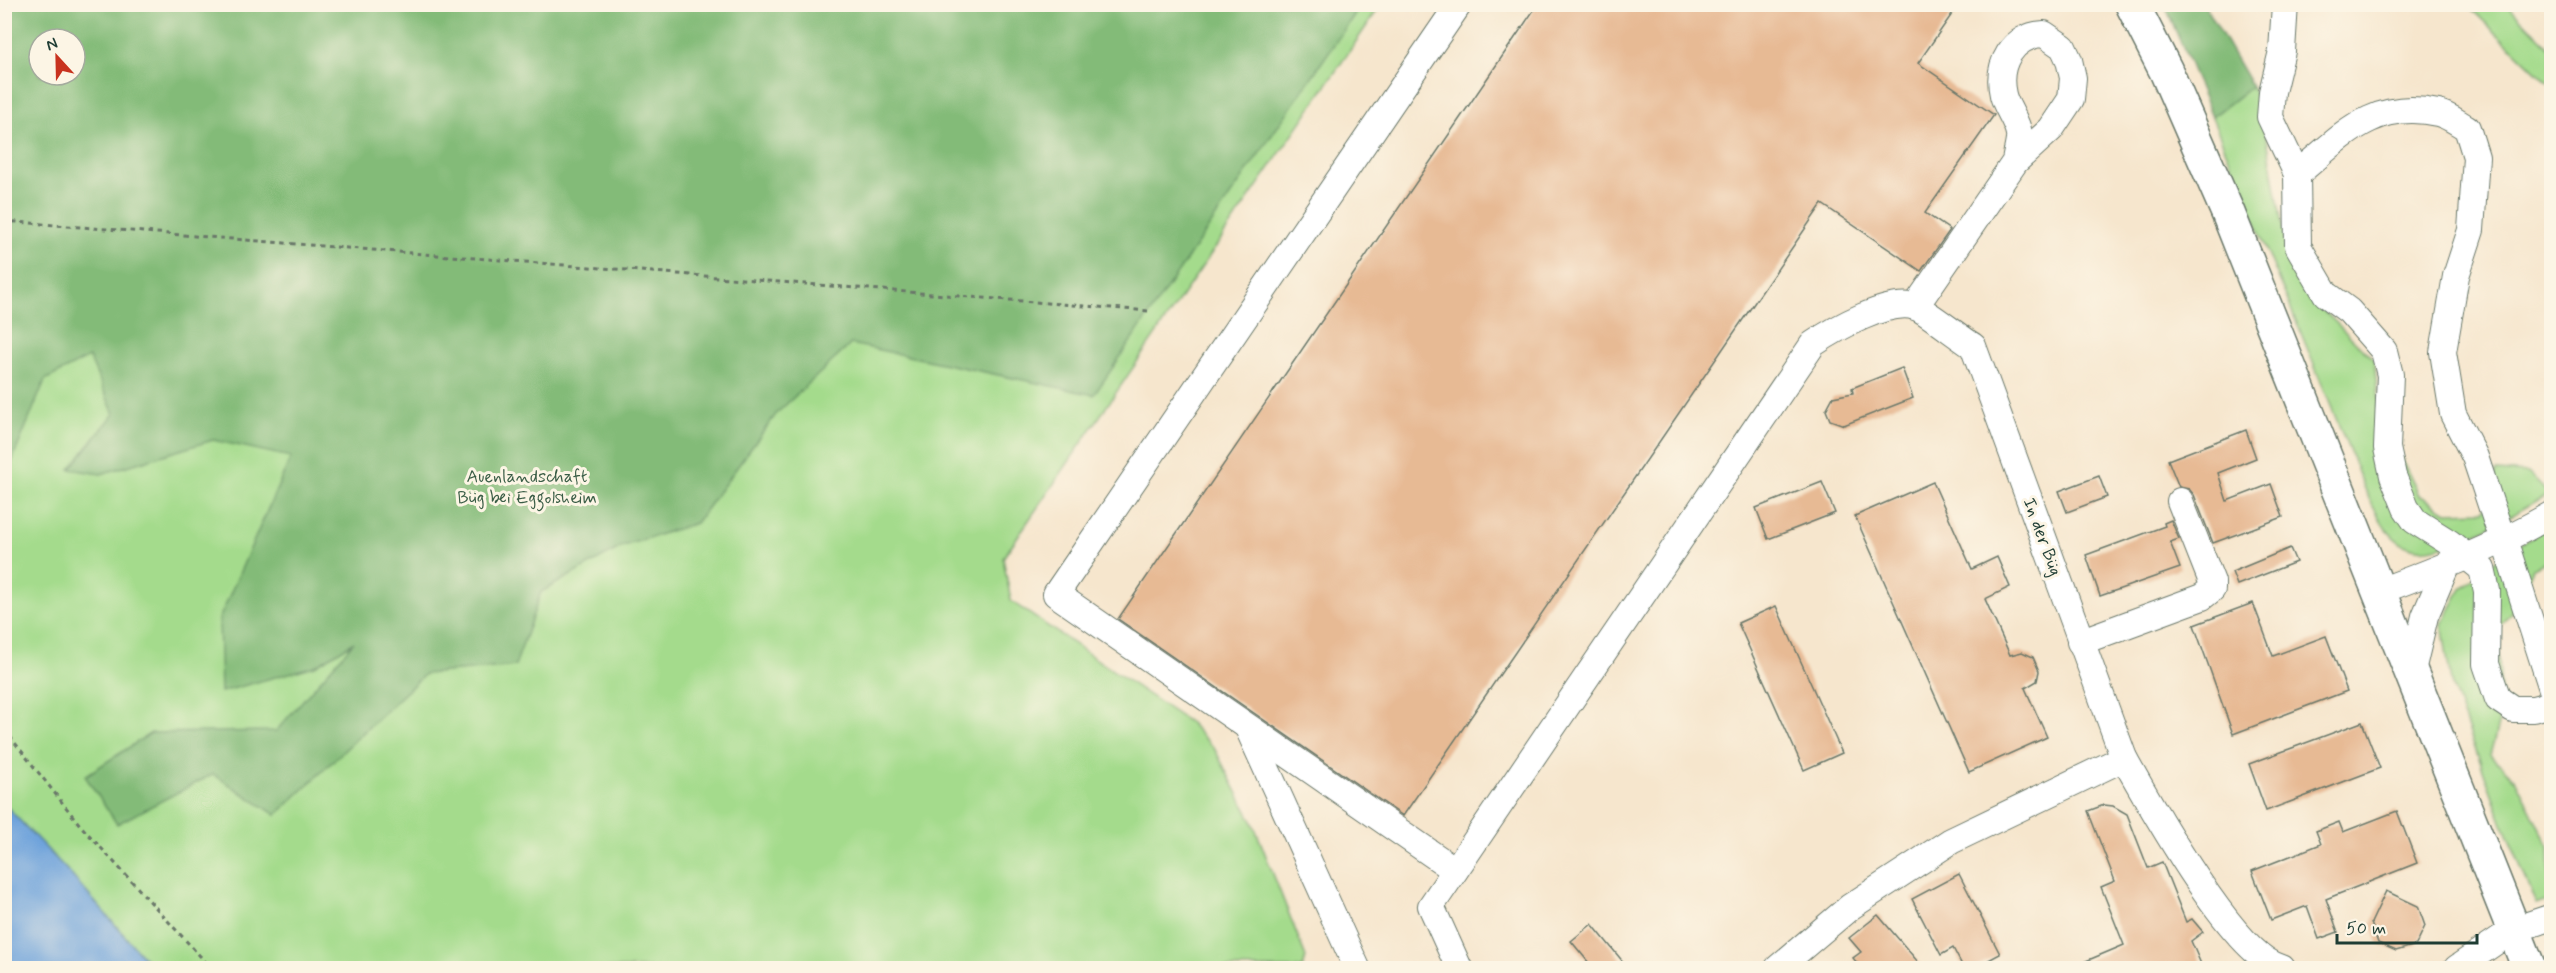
<svg xmlns="http://www.w3.org/2000/svg" width="2556" height="973" viewBox="0 0 2556 973" font-family="Mynerve,sans-serif">
  <style>
    .green { fill: #a4db8c; stroke: #628c60; stroke-width: 1.5; fill-rule: evenodd }
    .forest { fill: #83bb78; stroke: #517c56; stroke-width: 1.5; fill-rule: evenodd }
    .water { fill: #6ea3db; stroke: #467088; stroke-width: 1.5 }
    .building { fill: #e7ba94 }
    .lines { fill: none; stroke-linecap: round; stroke-linejoin: round }
    .minor-casing { stroke: #6a786a; stroke-width: 28 }
    .major-casing { stroke: #6a786a; stroke-width: 36 }
    .path { stroke: #6a786a; stroke-width: 3; stroke-dasharray: 4.5 4.5; stroke-linecap: butt }
    .minor { stroke: #fff; stroke-width: 26 }
    .major { stroke: #fff; stroke-width: 33 }
    .rail-casing { stroke: #1f3d34; stroke-width: 7 }
    .rail { stroke: #fcf5e5; stroke-width: 4.5; stroke-dasharray: 14; stroke-linecap: butt }
    .labels { text-anchor: middle; dominant-baseline: central; stroke-width: 6; stroke-linejoin: round; paint-order: stroke }
    .park-label { font-size: 18px; fill: #3a5d46; stroke: #fcf5e5 }
    .street-label { font-size: 18px; fill: #1f3d34; stroke: #fcf5e5 }
  </style>
  <rect width="100%" height="100%" fill="#fcf5e5"/>
  <filter id="ink" filterUnits="userSpaceOnUse"><feTurbulence type="fractalNoise" baseFrequency=".0167" numOctaves="2"/><feDisplacementMap in="SourceGraphic" scale="12" xChannelSelector="R" yChannelSelector="G"/><feConvolveMatrix kernelMatrix="1 2 1 2 8 2 1 2 1" color-interpolation-filters="sRGB"/></filter>
  <filter id="wash" filterUnits="userSpaceOnUse"><feTurbulence type="fractalNoise" baseFrequency=".008" numOctaves="4" result="noise"/><feDisplacementMap in="SourceGraphic" scale="24" xChannelSelector="R" yChannelSelector="G"/><feGaussianBlur stdDeviation="1.35" result="paint"/><feColorMatrix in="noise" values="0 0 0 0 0 0 0 0 0 0 0 0 0 0 0 0 0 1.4 0 .05"/><feComposite in="paint" operator="in"/></filter>
  <g filter="url(#wash)">
    <rect width="100%" height="100%" fill="#f6e6cd"/>
    <g class="green">
      <path d="M 5,5 L 1381,5 L 1003,558 L 1011,601 L 1190,723 L 1214,748 L 1253,823 L 1306,957 L 1303,968 L 153,968 L 66,869 L 5,805 ZM 39,39 L 75,39 L 75,75 L 39,75 Z"/>
      <polygon points="2467,5 2507,5 2551,49 2551,79 2548,83"/>
      <path d="M 2252,86 L 2267,139 L 2287,252 L 2316,303 L 2374,360 L 2381,432 L 2396,448 L 2419,495 L 2447,512 L 2484,511 L 2496,471 L 2528,473 L 2549,494 C 2520,510 2444,558 2412,548 C 2390,542 2380,519 2370,501 L 2212,117 Z"/>
      <polygon points="2551,524 2551,560 2533,568 2517,605 2497,629 2502,710 2490,755 2515,779 2549,847 2550,900 2537,905 2504,827 2451,682 2442,624 2461,589 2497,559"/>
    </g>
    <g class="forest">
      <path d="M 5,4 L 1361,4 L 1361,5 L 1094,395 L 851,344 L 777,413 L 696,523 L 623,546 L 541,592 L 515,666 L 425,674 L 276,815 L 213,774 L 117,824 L 85,776 L 151,733 L 276,731 L 354,642 L 315,666 L 221,692 L 219,619 L 291,457 L 213,440 L 101,474 L 70,469 L 114,414 L 89,357 L 45,380 L 5,478 ZM 39,39 L 75,39 L 75,75 L 39,75 Z"/>
      <polygon points="2165,5 2205,5 2252,86 2212,117"/>
    </g>
    <polygon class="water" points="5,805 66,869 153,968 5,968"/>
    <g id="blocks">
      <g class="building">
        <polygon points="1538,4 1959,4 1918,63 1994,115 1925,213 1950,230 1921,271 1822,204 1403,816 1118,619"/>
        <polygon points="1902,368 1913,398 1844,425 1830,420 1826,410 1833,397 1853,393 1852,388"/>
        <polygon points="2246,430 2256,458 2218,473 2227,501 2271,484 2283,517 2213,543 2194,495 2189,489 2179,487 2168,460"/>
        <polygon points="2099,476 2107,497 2067,512 2059,491"/>
        <polygon points="1822,482 1835,513 1768,539 1756,508"/>
        <polygon points="1933,482 1972,569 1997,557 2010,587 1985,599 2010,655 2022,652 2033,657 2039,671 2037,681 2025,688 2047,737 1969,772 1855,516"/>
        <polygon points="2171,520 2179,539 2170,542 2180,568 2100,596 2086,555 2165,526 2164,523"/>
        <polygon points="2290,548 2296,562 2237,585 2232,572"/>
        <polygon points="2253,603 2273,656 2326,636 2347,691 2233,734 2194,625"/>
        <polygon points="1776,606 1842,753 1804,770 1738,623"/>
        <polygon points="2362,722 2380,768 2266,811 2249,764"/>
        <polygon points="2104,805 2113,806 2127,814 2148,868 2162,862 2186,922 2192,919 2203,932 2191,941 2201,964 2190,969 2067,969 2124,945 2101,887 2115,881 2088,811"/>
        <polygon points="2397,811 2417,863 2326,899 2338,932 2319,939 2307,906 2271,920 2252,871 2321,844 2316,831 2339,822 2343,832"/>
        <polygon points="1959,874 2000,954 1972,969 1964,969 1953,948 1941,955 1912,899"/>
        <polygon points="2386,891 2418,906 2425,926 2416,945 2396,951 2378,943 2371,923"/>
        <polygon points="1878,915 1924,969 1862,969 1853,958 1861,952 1849,938"/>
        <polygon points="1592,924 1629,969 1594,969 1571,941"/>
      </g>
    </g>
  </g>
  <g filter="url(#ink)">
    <use href="#blocks" fill-opacity="0" stroke="#6a786a" stroke-width="1.5"/>
    <g class="lines">
      <g class="minor-casing">
        <g id="minor">
          <polyline points="2285,4 2282,51 2272,92 2270,117 2297,174 2298,246 2326,294 2349,311 2384,351 2390,375 2387,448 2393,476 2406,508 2415,521 2450,543 2482,569 2487,591 2486,664 2498,699 2513,709 2533,709 2552,704"/>
          <path d="M 2297,174 C 2343,136 2373,99 2438,113 C 2448,115 2458,123 2467,128 L 2476,157 L 2471,230 L 2456,276 L 2443,352 L 2453,414 L 2475,457 L 2498,526"/>
          <path d="M 1915,307 L 2015,162 L 2051,129 L 2071,99 L 2073,78 L 2069,60 L 2063,47 L 2044,34 C 2012,35 1996,65 2003,95 C 2006,108 2017,120 2019,134 C 2020,142 2016,153 2015,162"/>
          <polyline points="2508,552 2552,689"/>
          <path d="M 2380,591 C 2439,569 2497,546 2552,514"/>
          <polyline points="2080,642 2202,597 2212,589 2212,582 2180,501"/>
          <polyline points="2412,671 2425,616 2446,567"/>
          <polyline points="1248,728 1357,968"/>
          <polyline points="1455,870 1056,594 1459,4"/>
          <path d="M 1459,968 L 1431,906 L 1813,344 C 1835,329 1889,298 1916,307 C 1926,311 1960,338 1973,346 L 2124,758 C 2150,804 2233,955 2282,968"/>
          <polyline points="1778,968 1850,907 1951,841 2124,758"/>
          <polyline points="2457,968 2513,930 2552,917"/>
        </g>
      </g>
      <g class="major-casing">
        <polyline id="major" points="2132,4 2166,71 2228,213 2529,968"/>
      </g>
      <g class="path">
        <polyline points="4,221 1149,311"/>
        <polyline points="4,729 80,825 211,968"/>
      </g>
      <use href="#minor" class="minor"/>
      <use href="#major" class="major"/>
      <g class="rail-casing">
        <polyline id="rail" points="2548,4 2552,9"/>
      </g>
      <use href="#rail" class="rail"/>
    </g>
  </g>
  <g class="labels">
    <g class="park-label">
      <text x="527" y="477">Auenlandschaft<tspan x="527" dy="21">Büg bei Eggolsheim</tspan></text>
    </g>
    <g class="street-label">
      <text transform="translate(2042 537) rotate(70)">In der Büg</text>
    </g>
  </g>
  <rect width="2556" height="973" fill="none" stroke="#fcf5e5" stroke-width="24"/>
  <g transform="translate(57 57) rotate(338)"><circle r="28" fill="#fcf5e5" stroke="#a4ab9e" stroke-width="1.5"/>
  <path d="M0-4.5L10 22L0 15L-10 22Z" fill="#c8321e"/>
  <text y="-9" font-size="16" font-weight="bold" text-anchor="middle" fill="#1f3d34">N</text>
  </g>
  <path d="M2337 934v9h140v-9" fill="none" stroke="#1f3d34" stroke-width="3"/>
  <text x="2346" y="934" font-size="18" fill="#1f3d34" stroke="#fcf5e5" stroke-width="4.5" paint-order="stroke">50 m</text>
</svg>
